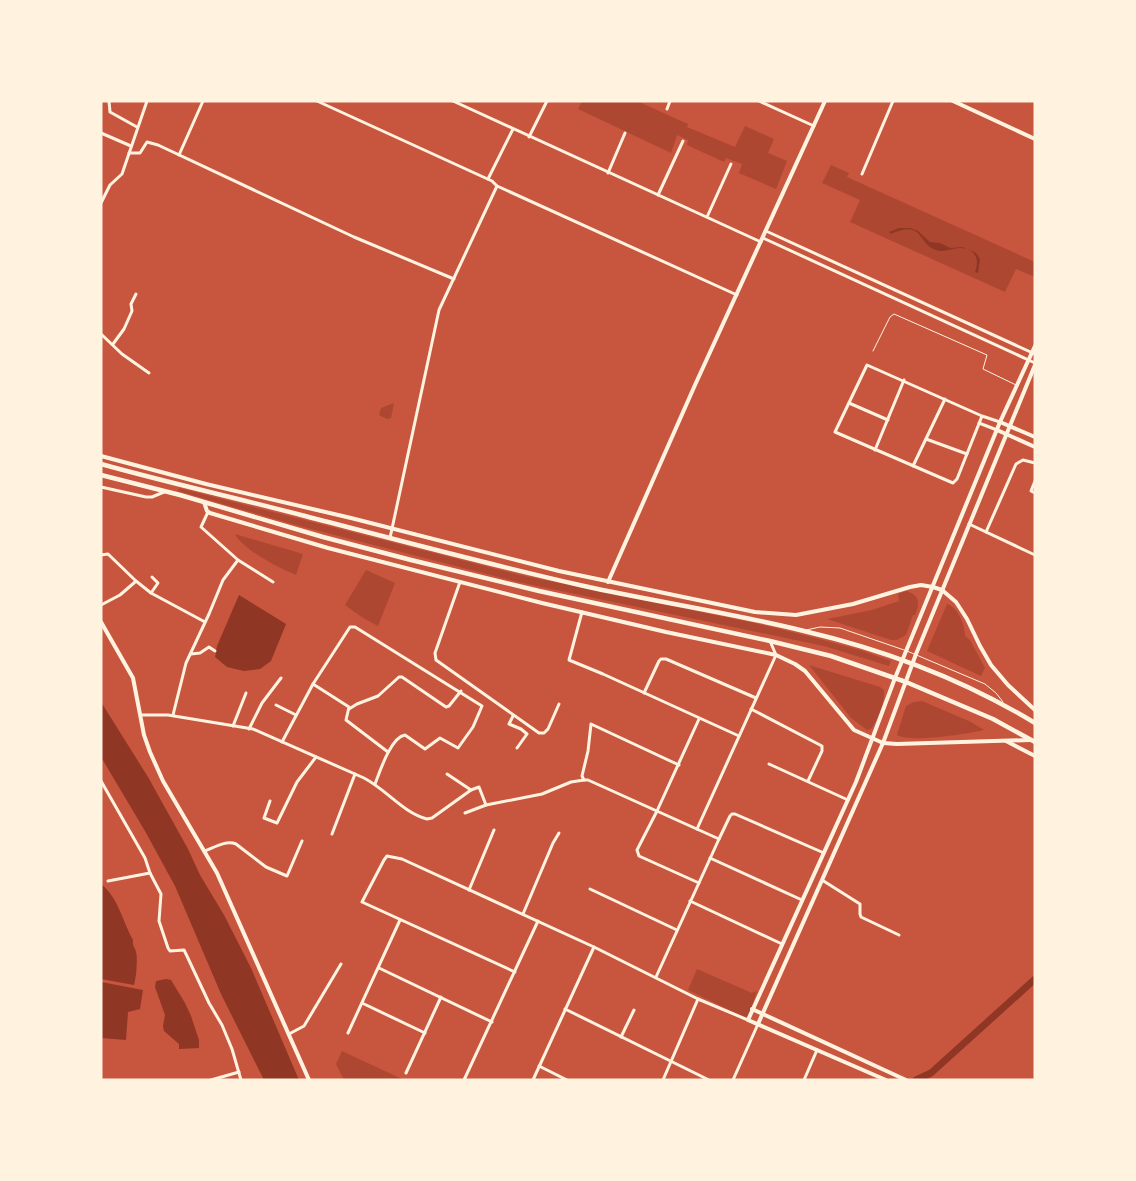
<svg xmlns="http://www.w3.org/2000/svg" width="1136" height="1181" viewBox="0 0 1136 1181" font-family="Barlow,sans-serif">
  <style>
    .green { fill: #ae4732 }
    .water { fill: #8f3625 }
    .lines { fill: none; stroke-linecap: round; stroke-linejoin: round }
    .canal { stroke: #8f3625; stroke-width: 7 }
    .service { stroke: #fff3e0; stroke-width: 1 }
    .minor { stroke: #fff3e0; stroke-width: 3 }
    .tertiary { stroke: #fff3e0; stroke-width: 4 }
    .primary { stroke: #fff3e0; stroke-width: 4.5 }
  </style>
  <rect width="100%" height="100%" fill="#c8553d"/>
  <g class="green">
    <polygon points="582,101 637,101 688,124 687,127 735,147 745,126 774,139 768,153 787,161 776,189 739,173 742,164 726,158 724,162 687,145 688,140 677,135 671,153 578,109"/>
    <polygon points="831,165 849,173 847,177 1035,262 1035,277 1016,269 1005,292 850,222 860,200 822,183"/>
    <polygon points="394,403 391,418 387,419 379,415 381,408"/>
    <polygon points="179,488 520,575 759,624 812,637 860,650 891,661 889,666 824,646 518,582 292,524 178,491"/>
    <path d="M 235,534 L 303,554 L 296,575 C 279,568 243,550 235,534 Z"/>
    <polygon points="366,570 395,583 378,626 363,618 345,605"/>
    <path d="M 906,591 C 920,595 920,603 915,615 L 913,615 L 906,635 L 897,640 L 891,640 L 827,619 L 872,610 L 899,601 L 898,594 Z"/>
    <path d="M 947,604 C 958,607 965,625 965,636 L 970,640 L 985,668 L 981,676 L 927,651 Z"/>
    <path d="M 809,665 L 880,687 L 884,690 C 885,703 878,719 871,729 L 867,730 L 851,718 Z"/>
    <path d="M 922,701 L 971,722 L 984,730 C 967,734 910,743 897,735 L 906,706 L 914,702 Z"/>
    <polygon points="697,969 752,993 757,991 748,1019 688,990"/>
    <polygon points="342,1051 404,1080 344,1080 336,1064"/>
  </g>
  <g class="water">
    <path d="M 899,228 L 910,228 L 918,231 L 930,242 L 940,243 L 950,248 L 962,247 L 970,250 L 976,253 L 980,259 L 978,273 L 975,272 C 980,259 975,248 960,248 C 952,248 944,253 936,250 C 917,244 924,219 891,234 L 889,232 Z"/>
    <polygon points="239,595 286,624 271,661 260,669 244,671 227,667 215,657 217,646"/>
    <polygon points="101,702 148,777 188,849 200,875 224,915 251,968 299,1080 264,1080 221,994 175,886 145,831 101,757"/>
    <path d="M 101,884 C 118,897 123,922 133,940 C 132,946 135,947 136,952 C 138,958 136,980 134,985 L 101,979 Z"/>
    <polygon points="166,979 171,980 185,1003 191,1016 199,1040 199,1048 179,1049 179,1044 164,1031 163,1026 165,1015 155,987 156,981"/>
    <polygon points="101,982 143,990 140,1009 128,1012 126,1040 101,1038"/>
  </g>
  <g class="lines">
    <polyline class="canal" points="916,1080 931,1073 1035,979"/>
    <g class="service">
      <polyline points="873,351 890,317 894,314 987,355 983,369 1016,385"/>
      <polyline points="806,630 820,627 840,628 907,651 985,684 996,693 1003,702"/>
    </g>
    <g class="minor">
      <polyline points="109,101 110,112 137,127"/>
      <polyline points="317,101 492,181 497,186 737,295"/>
      <polyline points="453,101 761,242"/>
      <polyline points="759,101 814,126"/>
      <polyline points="667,109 670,101"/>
      <polyline points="101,133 131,146"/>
      <polyline points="529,137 547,101"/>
      <polyline points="129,153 140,153 147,142 158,145 354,237 454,279"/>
      <polyline points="179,155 203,101"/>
      <polyline points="608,173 625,133"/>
      <polyline points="862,174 893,101"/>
      <polyline points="488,179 513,129"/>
      <polyline points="658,195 683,141"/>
      <polyline points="101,203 110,185 122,174 147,101"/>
      <polyline points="707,217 731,164"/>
      <polyline points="766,231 1035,354"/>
      <polyline points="763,238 1035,363"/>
      <polyline points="101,334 122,354 149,373"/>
      <polyline points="113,344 124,329 132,311 131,304 136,294"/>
      <polyline points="849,403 888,420"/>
      <polyline points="982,416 957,479 953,483 835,432 867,365 982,416 1000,422"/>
      <polyline points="979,423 997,430"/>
      <polyline points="926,439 967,454"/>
      <polyline points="875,450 904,380"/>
      <polyline points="913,466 945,399"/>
      <polyline points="1035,481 1031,491 1035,493"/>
      <polyline points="101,487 146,497 152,497 164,492"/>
      <polyline points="969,524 1035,555"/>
      <polyline points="986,532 1016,464 1023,460 1035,463"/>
      <polyline points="390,538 439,310 497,186"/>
      <polyline points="101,555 108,554 136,581 151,593 205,622"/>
      <polyline points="238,560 273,582"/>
      <polyline points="460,582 435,653 436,660 539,733 544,733 548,729 559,704"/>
      <polyline points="151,593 158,583 152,577"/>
      <polyline points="101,605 120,595 135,582"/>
      <polyline points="582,612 569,660 603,674 739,736"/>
      <polyline points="191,654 200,653 209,647 215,651"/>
      <polyline points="313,684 349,707 346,720 388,752"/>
      <polyline points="644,693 659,661 661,659 666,659 756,698"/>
      <polyline points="276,705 296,715"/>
      <polyline points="349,709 357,704 378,696 399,677 402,677 446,707 449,706 461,691"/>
      <polyline points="751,709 822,746 822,751 808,781"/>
      <path d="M 141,715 L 168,715 L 253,729 L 364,778 C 387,790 402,812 427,819 L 432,818 L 471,790 L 479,787 L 486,805"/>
      <polyline points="173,715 186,663 209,614 223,580 238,560 201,527 208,512"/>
      <polyline points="513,716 509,724 521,729 527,734 517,748"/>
      <polyline points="233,726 246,693"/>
      <polyline points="249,729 262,703 281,678"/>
      <path d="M 282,742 L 313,684 L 350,627 L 355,627 L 482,706 L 473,727 L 458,748 L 440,738 L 425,749 L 405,735 C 391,737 380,771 375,784"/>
      <polyline points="769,764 848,800"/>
      <polyline points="447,774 471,790"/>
      <polyline points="101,781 145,858 150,873 161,894 159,921 168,948 170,951 184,950 186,954 209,1003 222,1025 232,1049 241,1080"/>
      <polyline points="270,801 264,818 277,823 297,782 316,757"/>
      <polyline points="465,813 486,805 542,794 571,782 584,780"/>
      <polyline points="697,829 776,655 770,641"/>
      <polyline points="332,834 355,774"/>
      <polyline points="719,839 730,816 732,814 735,814 824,853"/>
      <path d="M 205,851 C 215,847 226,840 236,844 L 266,867 L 287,876 L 302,841"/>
      <polyline points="710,858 802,900"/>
      <polyline points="822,880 860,904 860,914 861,917 899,935"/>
      <polyline points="108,881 150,873"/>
      <polyline points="699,883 639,856 637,850 657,811 699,719"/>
      <polyline points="590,889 677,930"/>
      <polyline points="469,890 494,830"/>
      <polyline points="690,901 782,944"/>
      <polyline points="523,914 553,843 559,833"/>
      <polyline points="379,968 492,1022"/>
      <polyline points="515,972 362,902 384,860 387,856 402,859 594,947 698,999 748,1020"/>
      <polyline points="656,977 719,839 588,780 584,780 582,776 588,751 591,724 679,765"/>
      <polyline points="362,1003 425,1033"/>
      <polyline points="565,1009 709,1080"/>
      <polyline points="348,1033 400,920"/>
      <polyline points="289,1034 304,1026 341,964"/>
      <polyline points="621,1037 634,1010"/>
      <polyline points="539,1066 567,1080"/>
      <polyline points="406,1073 441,997"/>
      <polyline points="211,1080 239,1072"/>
      <polyline points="464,1080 538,921"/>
      <polyline points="533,1080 594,947"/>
      <polyline points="663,1080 698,999"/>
      <polyline points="733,1080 758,1024"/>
      <polyline points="804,1080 817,1050"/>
    </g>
    <g class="tertiary">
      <polyline points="953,101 1035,139"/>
      <polyline points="1000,422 1035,437"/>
      <polyline points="997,430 1035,447"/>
      <polyline points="101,456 206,484 351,518 559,571 755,612 796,615 853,604 910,587 921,585 933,587 942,590 956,602 967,619 980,646 991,665 1008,685 1035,710"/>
      <polyline points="204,502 207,511 210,513 328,548 542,603 666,632 776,655 795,664 805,671 854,730 883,743 897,744 1030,740"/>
      <polyline points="608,582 695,385 825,101"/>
      <polyline points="101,622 133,678 144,735 150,752 163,781 217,873 309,1080"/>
      <polyline points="1006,741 1035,756"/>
      <polyline points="752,1009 906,1080"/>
      <polyline points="758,1024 883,743 916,654 1035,365"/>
      <polyline points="886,1080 748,1020 856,782 895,678 1000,422 1035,346"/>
    </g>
    <g class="primary">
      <path d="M 101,464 C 169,483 237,498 305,516 C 398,540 490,565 584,586 C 657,602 732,613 804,631 C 885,650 964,680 1035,723"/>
      <polyline points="101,475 180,495 323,537 411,560 539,591 770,641 831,656 906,682 993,719 1035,742"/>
    </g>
  </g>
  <rect width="1136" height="1181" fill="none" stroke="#fff3e0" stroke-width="205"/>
</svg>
